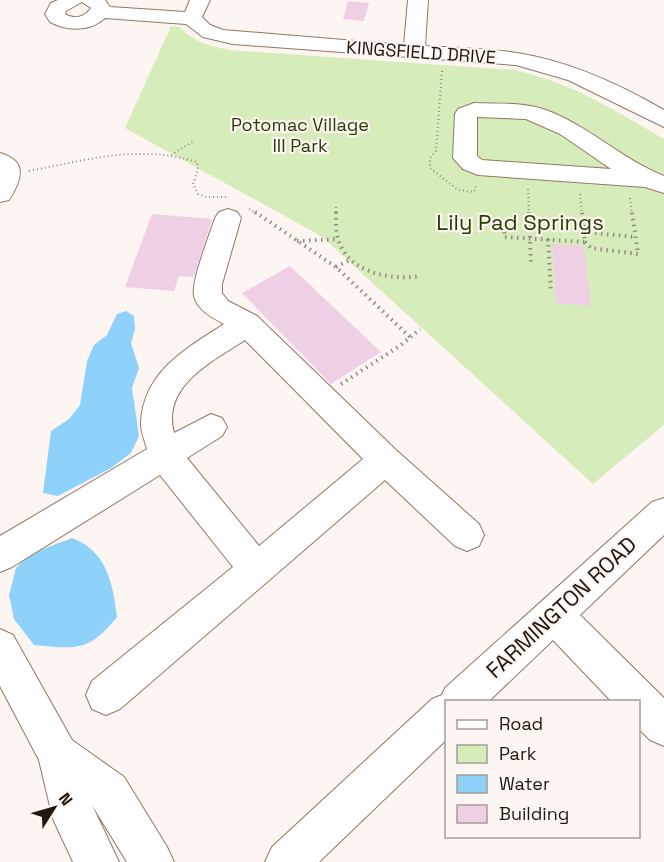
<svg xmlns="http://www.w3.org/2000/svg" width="664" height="862" viewBox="0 0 664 862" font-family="'Space Grotesk',sans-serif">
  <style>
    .green { fill: #d6edbb }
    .water { fill: #8ed1fb }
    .building { fill: #efcfe4 }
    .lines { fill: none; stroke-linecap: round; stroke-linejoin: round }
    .minor-casing { stroke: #937763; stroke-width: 2 }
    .path-far1 { stroke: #938a84; stroke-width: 2; stroke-dasharray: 1 3; stroke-linecap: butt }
    .path { stroke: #938a84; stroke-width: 4; stroke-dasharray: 1.5 4.5; stroke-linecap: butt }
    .minor { fill: #fff; fill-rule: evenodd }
    .labels { text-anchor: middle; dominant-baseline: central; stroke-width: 4.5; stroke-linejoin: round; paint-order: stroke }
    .far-street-label { font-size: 18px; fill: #21170f; stroke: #fcf5f1 }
    .far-park-label { font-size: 18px; fill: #293d01; stroke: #fcf5f1 }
    .park-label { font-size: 22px; fill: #293d01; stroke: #fcf5f1 }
    .street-label { font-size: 22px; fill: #21170f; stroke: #fcf5f1 }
  </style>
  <rect width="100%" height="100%" fill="#fcf5f1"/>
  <path class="green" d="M 171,26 L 180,27 C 193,42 210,46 229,50 L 515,70 C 575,84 612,109 664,139 L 664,425 L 593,484 L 321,236 L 125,128 Z"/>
  <g class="water">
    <polygon points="126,311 134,316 135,329 131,343 139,368 132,388 139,436 131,453 111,468 58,496 43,493 51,431 69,419 80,405 87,361 94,345 107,335 117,314"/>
    <path d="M 72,538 C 107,551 113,584 117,617 C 89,652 76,649 34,645 L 14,619 L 9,595 L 16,568 L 30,554 Z"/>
  </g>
  <g class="building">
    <polygon points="348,1 369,3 364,21 343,19"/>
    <polygon points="152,214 212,219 194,277 179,276 174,291 125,287"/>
    <polygon points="552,244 584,246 591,306 556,303"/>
    <polygon points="290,266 381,352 331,384 242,293"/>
  </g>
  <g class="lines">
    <g class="minor-casing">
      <g id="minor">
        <path d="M 58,0 L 105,0 L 110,7 L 185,12 L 190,0 L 210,0 L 202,17 L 210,25 L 223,30 L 404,45 L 408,0 L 428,0 L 425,46 C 455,48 487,48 517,53 C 569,61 619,84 664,110 L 664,127 L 568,80 L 516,65 L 233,44 L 203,37 L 186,24 L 105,18 C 90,32 67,31 50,22 L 45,14 L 51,3 ZM 82,2 L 91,8 C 85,17 75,20 65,14 L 66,11 Z"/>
        <path d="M 474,103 C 497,104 520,102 543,109 C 587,124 621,159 664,176 L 664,193 L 645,187 L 478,175 L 463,169 L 453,158 L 455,114 L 458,109 ZM 477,117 L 526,119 L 560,134 L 611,169 L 482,160 L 477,156 Z"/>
        <path d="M 0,153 C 29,161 21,181 9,200 L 0,202 Z"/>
        <path d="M 228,209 L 237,212 L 241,218 L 222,284 L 222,293 L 228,301 L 257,316 L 396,450 L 479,524 L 484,535 L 479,546 L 467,551 L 455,546 L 385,480 L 120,709 L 106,715 L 92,709 L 86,695 L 92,681 L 233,567 L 160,475 L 12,567 L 0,572 L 0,536 L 147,449 C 145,441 140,430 141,422 C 144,371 186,349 224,324 C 213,318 197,310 194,296 C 191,281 210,234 215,218 L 219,212 ZM 245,340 L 363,459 L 259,546 L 187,458 L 222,436 L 227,427 L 222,418 L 211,414 L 174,433 C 161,386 213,361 245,340 Z"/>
        <polygon points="664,498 664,535 580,615 664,698 664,746 650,740 638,728 638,702 612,702 553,640 488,702 446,702 446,740 319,862 265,862 272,847 432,699 442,695 445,688 652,502"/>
        <polygon points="0,629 13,635 72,740 124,777 167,847 174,862 127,862 92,805 119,862 73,862 53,819 39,760 0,686"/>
      </g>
    </g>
    <g class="path-far1">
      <polyline points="442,71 436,151 430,158 430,168 458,190 474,192 476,185"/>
      <polyline points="171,155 194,141"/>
      <path d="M 29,171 C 87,160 138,144 197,162 L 198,170 L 193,184 L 198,194 L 206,197 L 227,197"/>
      <polyline points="528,189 529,214"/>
      <polyline points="580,194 582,214"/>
      <polyline points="630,198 632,214"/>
      <polyline points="336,207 336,214"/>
      <polyline points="249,209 257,214"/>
    </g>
    <g class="path">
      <polyline points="255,212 336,267 410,337"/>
      <path d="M 336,212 C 336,225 335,238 343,250 C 358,275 395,280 421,276"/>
      <polyline points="529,212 531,266"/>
      <polyline points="482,223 504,224 504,237 585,242 582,212"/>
      <polyline points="583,232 636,237"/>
      <polyline points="548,239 551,292"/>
      <polyline points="297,241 338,239"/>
      <polyline points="585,242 591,248 638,254 632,212"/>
      <polyline points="336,267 350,260"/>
      <polyline points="341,384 401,345 420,329"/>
    </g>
    <use href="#minor" class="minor"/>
  </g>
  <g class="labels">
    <g class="far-street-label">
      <text transform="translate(421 52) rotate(4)">KINGSFIELD DRIVE</text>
    </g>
    <g class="far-park-label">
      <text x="300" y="124">Potomac Village<tspan x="300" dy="21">III Park</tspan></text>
    </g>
    <g class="park-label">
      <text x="520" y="222">Lily Pad Springs</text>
    </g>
    <g class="street-label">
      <text transform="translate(561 607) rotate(-43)">FARMINGTON ROAD</text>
    </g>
  </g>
  <rect x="445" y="700" width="195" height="138" fill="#fcf5f1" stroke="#a49c97" stroke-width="1.5"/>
  <rect x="457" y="720" width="30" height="9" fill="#ffffff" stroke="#a49c97" stroke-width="1.5"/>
  <text x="499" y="730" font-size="18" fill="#21170f">Road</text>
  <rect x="457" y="745" width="30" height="18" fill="#d6edbb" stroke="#a49c97" stroke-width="1.5"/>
  <text x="499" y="760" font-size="18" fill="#21170f">Park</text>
  <rect x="457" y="775" width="30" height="18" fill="#8ed1fb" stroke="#a49c97" stroke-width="1.5"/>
  <text x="499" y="790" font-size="18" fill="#21170f">Water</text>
  <rect x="457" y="805" width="30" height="18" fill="#efcfe4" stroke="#a49c97" stroke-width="1.5"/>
  <text x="499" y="820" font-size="18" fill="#21170f">Building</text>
  <g transform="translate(54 808) rotate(53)" stroke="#fcf5f1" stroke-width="4.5" paint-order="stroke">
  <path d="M0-4.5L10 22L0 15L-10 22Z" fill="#21170f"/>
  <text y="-9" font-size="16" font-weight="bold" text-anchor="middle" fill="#21170f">N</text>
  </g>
</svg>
